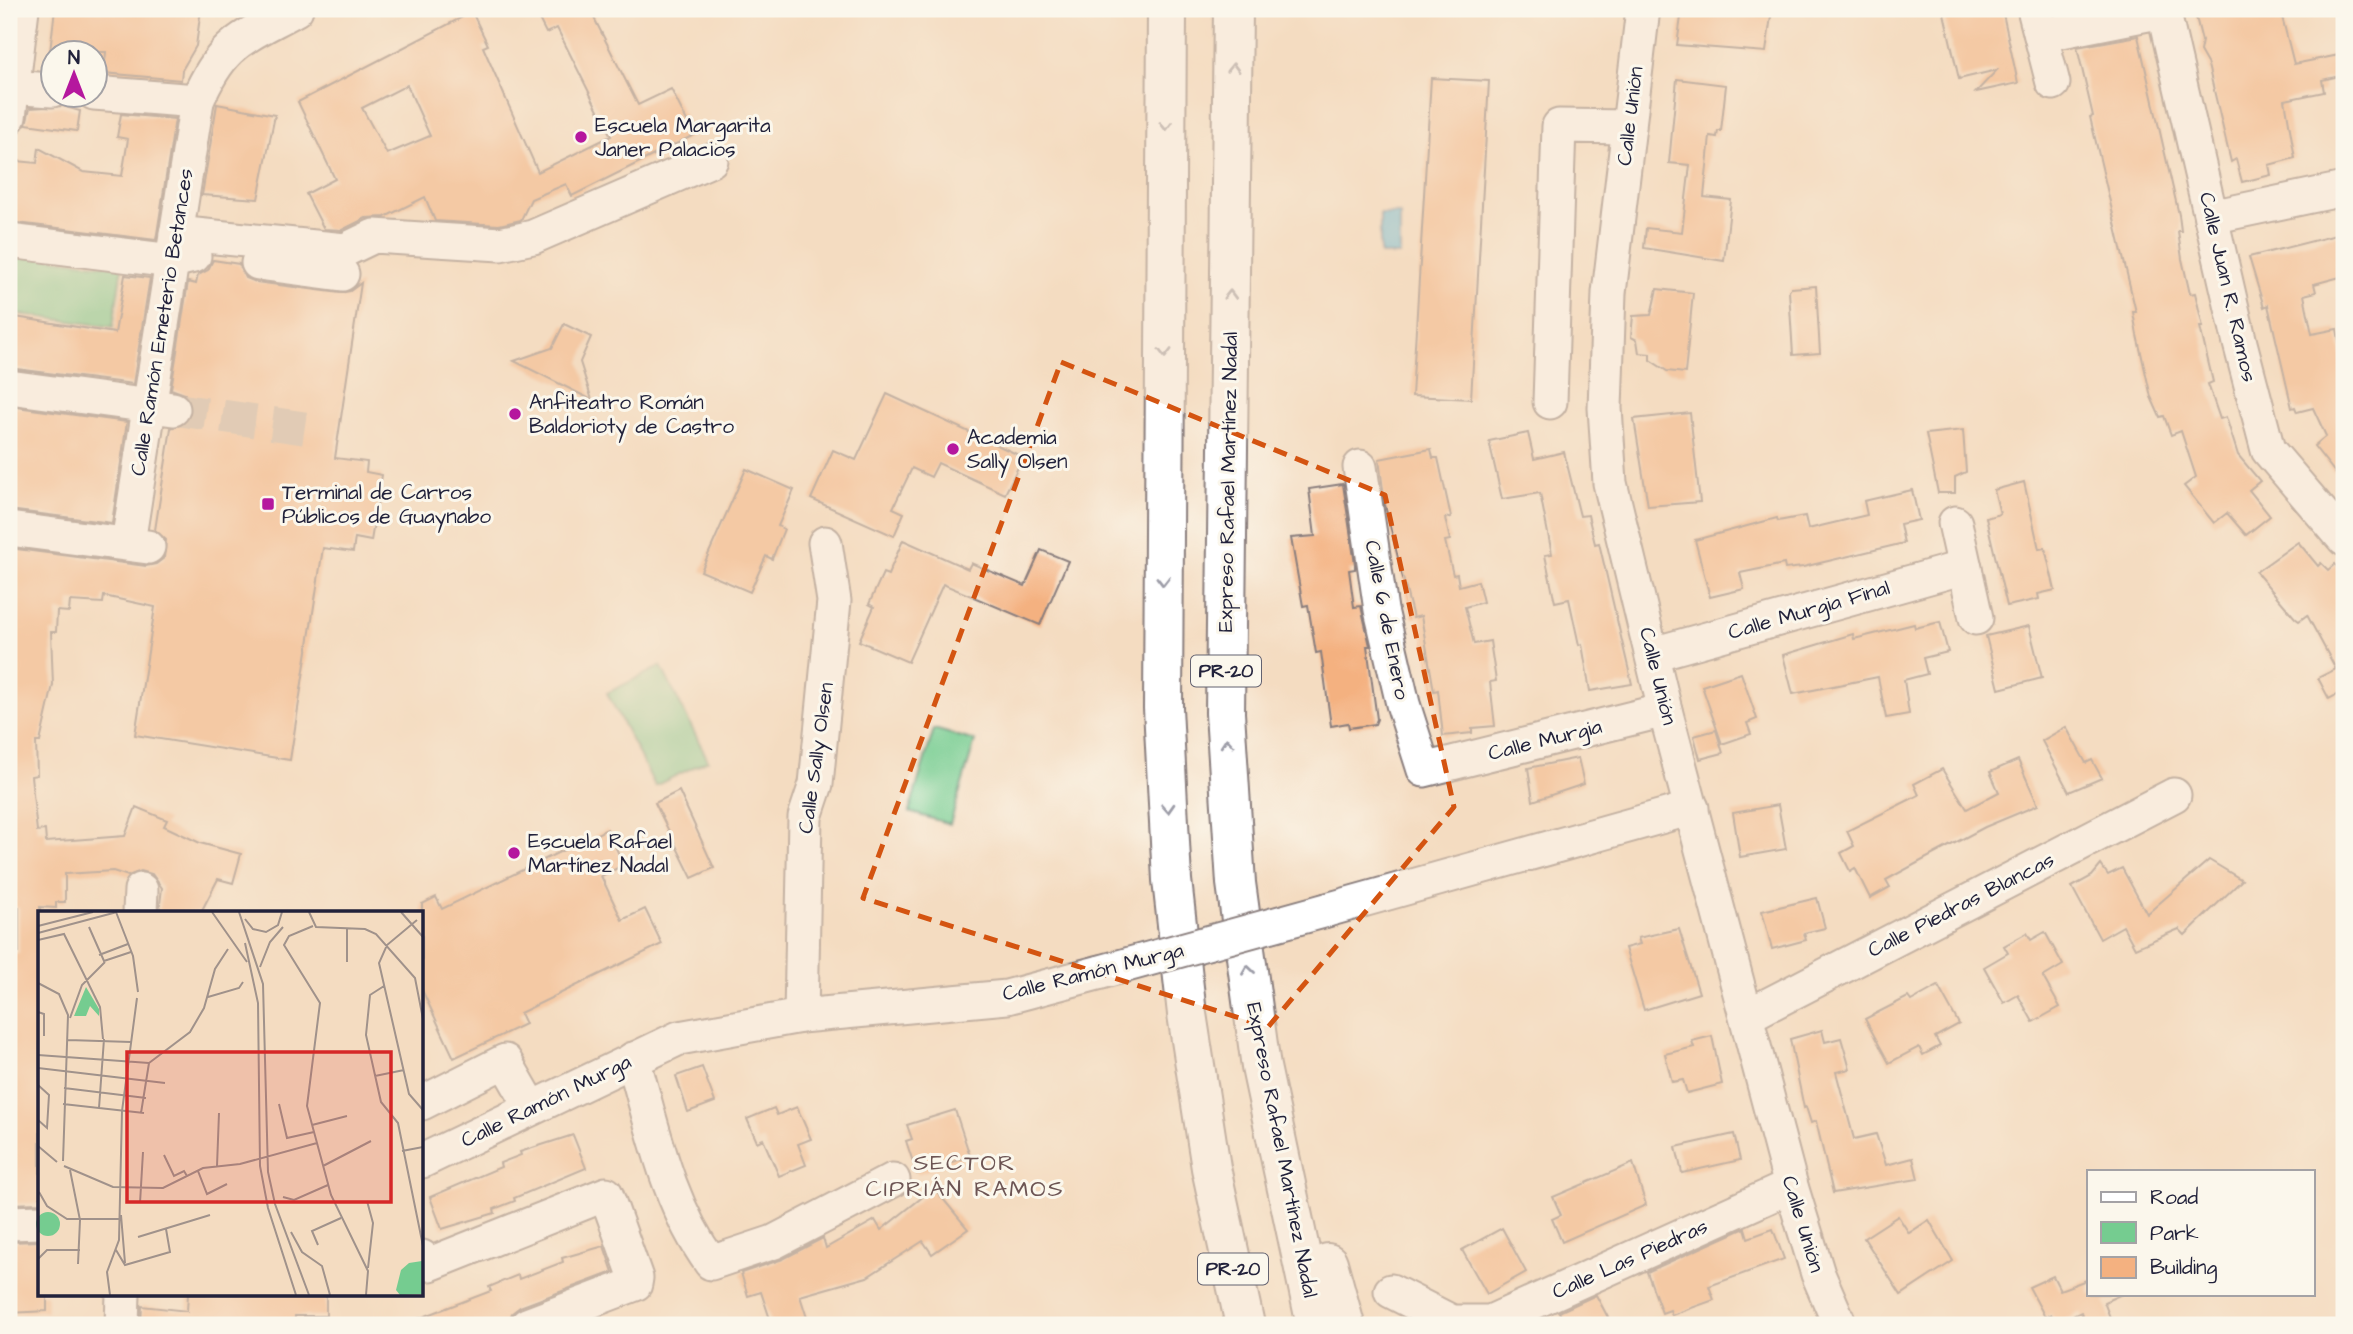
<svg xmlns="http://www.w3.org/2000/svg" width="2353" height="1334" viewBox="0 0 2353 1334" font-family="'Architects Daughter',sans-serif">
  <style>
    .green { fill: #75cc90; stroke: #4c7766; stroke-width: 2 }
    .water { fill: #5db8da; stroke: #406d8a; stroke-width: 2 }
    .building { fill: #f4b180; fill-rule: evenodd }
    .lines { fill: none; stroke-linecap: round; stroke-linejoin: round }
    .minor-tunnel { stroke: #cab7a6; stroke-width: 33; stroke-dasharray: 33 17; stroke-linecap: butt }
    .minor-casing { stroke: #8b7f7e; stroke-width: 37 }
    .highway-casing { stroke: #8b7f7e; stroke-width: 42 }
    .minor { stroke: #fff; stroke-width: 33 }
    .highway { stroke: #fff; stroke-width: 38 }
    .minor-bridge-casing { stroke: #8b7f7e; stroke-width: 37; stroke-linecap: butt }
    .minor-bridge { stroke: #fff; stroke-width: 33 }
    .oneway { stroke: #9c9ca7 }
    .marked { fill: none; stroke: #d45411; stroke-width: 5; stroke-dasharray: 14 9; stroke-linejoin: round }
    .poi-dot { fill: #b5179e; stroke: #fbf7ec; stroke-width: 2.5 }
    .labels { text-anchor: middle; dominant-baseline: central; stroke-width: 6; stroke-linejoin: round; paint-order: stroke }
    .shield { fill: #fbf7ec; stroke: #636270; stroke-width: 2 }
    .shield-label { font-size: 19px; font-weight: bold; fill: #22223b }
    .street-label { font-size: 21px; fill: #22223b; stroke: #fbf7ec }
    .poi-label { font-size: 21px; fill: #22223b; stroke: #fbf7ec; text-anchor: start }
    .neighbourhood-label { font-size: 23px; letter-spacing: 2px; fill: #6c5453; stroke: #fbf7ec }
    .inset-road { fill: none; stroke: #a0928b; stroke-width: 2 }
    .view { fill: #d62828; fill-opacity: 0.15; stroke: #d62828; stroke-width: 3.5 }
    .inset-edge { fill: none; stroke: #22223b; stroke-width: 3.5 }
  </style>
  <rect width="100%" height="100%" fill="#fbf7ec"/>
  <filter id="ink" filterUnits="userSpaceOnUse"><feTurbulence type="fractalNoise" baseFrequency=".0143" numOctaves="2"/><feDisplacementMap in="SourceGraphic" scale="14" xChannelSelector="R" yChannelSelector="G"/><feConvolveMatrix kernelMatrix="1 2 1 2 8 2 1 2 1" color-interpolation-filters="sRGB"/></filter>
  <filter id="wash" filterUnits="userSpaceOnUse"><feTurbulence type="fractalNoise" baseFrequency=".00686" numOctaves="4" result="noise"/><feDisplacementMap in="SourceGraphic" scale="28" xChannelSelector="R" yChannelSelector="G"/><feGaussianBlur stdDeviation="1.57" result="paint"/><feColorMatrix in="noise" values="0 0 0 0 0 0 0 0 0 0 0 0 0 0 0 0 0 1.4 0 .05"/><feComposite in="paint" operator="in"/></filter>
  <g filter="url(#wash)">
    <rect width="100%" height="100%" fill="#f4dcc1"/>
    <g class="green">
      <polygon points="19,254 122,267 113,327 9,313 9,263"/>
      <polygon points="661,666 708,760 655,786 607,693"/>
      <polygon points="934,729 975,741 950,824 909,812"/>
    </g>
    <rect class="water" x="1380" y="214" width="20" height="41"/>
    <g id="blocks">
      <g class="building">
        <polygon points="55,9 201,9 196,46 182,70 181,80 104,73 106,52 50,52"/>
        <path d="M 534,9 L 593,9 L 590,10 L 638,105 L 671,89 L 694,135 L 572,196 L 566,184 L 531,199 L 521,220 L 499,225 L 435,221 L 425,197 L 385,217 L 366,218 L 342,230 L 324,229 L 306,194 L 335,179 L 298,102 L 472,12 L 488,45 L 483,47 L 538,172 L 611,136 L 557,28 L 546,33 ZM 407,85 L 430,136 L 387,154 L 362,108 Z"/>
        <polygon points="1709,9 1772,9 1766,52 1677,45 1682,10 1708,14"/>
        <polygon points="1943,9 2002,9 2018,83 1976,92 1997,70 1959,79"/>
        <polygon points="2194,9 2280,9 2294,64 2344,54 2344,75 2322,80 2324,92 2285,100 2295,158 2269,165 2271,175 2242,182 2236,159 2231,162 2208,65 2200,51 2202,41"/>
        <polygon points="2138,36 2179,215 2181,231 2178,231 2182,259 2190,294 2195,293 2203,327 2200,327 2213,382 2208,384 2220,419 2226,417 2238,455 2260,481 2249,490 2270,516 2246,535 2227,513 2214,523 2184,486 2196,477 2181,431 2171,435 2164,416 2160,417 2151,397 2137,335 2133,312 2136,312 2090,117 2093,116 2077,47"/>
        <polygon points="1431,78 1489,81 1471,399 1412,396"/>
        <polygon points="1677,79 1726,85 1721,131 1718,131 1717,137 1710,136 1704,197 1731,200 1724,261 1644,248 1646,228 1682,232 1690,165 1669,163"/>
        <polygon points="217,104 275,115 258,199 202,195"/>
        <polygon points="62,106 80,111 77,131 26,124 30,108"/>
        <polygon points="121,114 175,119 156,240 9,222 17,161 37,163 39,148 83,172 122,176 128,139 117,137"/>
        <polygon points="2344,233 2344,276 2314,284 2316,292 2304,295 2312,334 2337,329 2344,368 2344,484 2314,446 2326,436 2313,408 2297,412 2295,407 2292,408 2268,305 2264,307 2249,257"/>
        <polygon points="213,260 239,264 246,278 256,282 340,293 350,291 361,283 335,458 367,462 366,472 382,475 371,541 355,538 353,552 323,548 290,760 135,735 155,607 104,596 103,603 70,601 69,612 57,611 56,632 51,632 53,685 40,742 36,742 37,775 31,776 37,831 45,830 46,842 125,836 136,807 167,820 164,826 200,843 241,854 233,883 218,879 201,912 159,912 162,888 152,874 141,871 128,876 113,871 65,874 65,902 56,902 56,908 40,907 40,1203 9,1204 9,953 19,953 19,907 9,907 9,548 146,566 156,564 164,558 166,540 155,530 171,428 188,421 192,411 185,394 171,389 188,282 196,284 198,275 208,270"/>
        <polygon points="125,275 150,278 133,384 9,368 9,316 115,333"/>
        <polygon points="1816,286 1820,353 1793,355 1789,291 1791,288"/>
        <polygon points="1657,289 1693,293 1685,373 1667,371 1650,360 1650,354 1639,353 1637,340 1631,337 1633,316 1651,315"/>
        <polygon points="564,324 591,337 580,362 592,400 514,361 552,348"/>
        <polygon points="887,394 1023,457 1005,494 938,463 931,477 912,468 893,508 904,513 894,536 811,499 833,450 856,460"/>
        <polygon points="9,406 127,422 112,523 9,510"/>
        <polygon points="1690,413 1700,502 1648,506 1634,419"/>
        <polygon points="1963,430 1966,472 1955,477 1955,493 1938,493 1926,434"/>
        <polygon points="1528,433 1534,459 1564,452 1580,516 1588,515 1595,544 1599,543 1632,684 1590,691 1582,644 1579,645 1569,599 1555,602 1553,594 1545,555 1552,554 1540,493 1502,499 1489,441"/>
        <polygon points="1431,449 1433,458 1438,458 1451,517 1445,518 1450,540 1445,541 1453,575 1457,574 1459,586 1478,581 1483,602 1465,607 1474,644 1490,641 1496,681 1490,682 1495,726 1472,728 1472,733 1443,736 1438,690 1434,691 1421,616 1413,618 1385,505 1379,459"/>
        <polygon points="746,469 794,490 778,526 784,529 772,559 766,556 750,592 701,571"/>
        <polygon points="2024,482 2039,549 2045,548 2055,590 2038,594 2039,599 2007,606 1986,518 2000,514 1994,490"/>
        <polygon points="1343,484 1355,564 1355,569 1349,570 1354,607 1361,606 1370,646 1367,646 1377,719 1375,724 1349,728 1348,723 1331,726 1321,652 1316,653 1308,605 1303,606 1291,538 1315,536 1309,489"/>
        <polygon points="1912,490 1919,520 1900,524 1904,543 1803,567 1785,569 1784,564 1740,573 1744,589 1710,597 1695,540 1777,518 1778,521 1805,516 1808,529 1867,515 1864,501"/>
        <polygon points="903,540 968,569 971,563 1025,586 1041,550 1068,561 1040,625 943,584 908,662 859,641 874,607 869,604 883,573 888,575"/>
        <polygon points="2298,542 2318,566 2321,563 2328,570 2335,564 2344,576 2344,583 2338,588 2344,597 2344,691 2329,699 2318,678 2336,669 2307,615 2299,621 2295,618 2256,572"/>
        <polygon points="1940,622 1948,652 1923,658 1927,674 1904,680 1909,714 1886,718 1878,677 1793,694 1783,655 1853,634 1854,639 1914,624 1915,628"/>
        <polygon points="2029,626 2042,678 1999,689 1986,636"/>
        <polygon points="1741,673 1757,719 1747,723 1751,734 1722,744 1702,686"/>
        <polygon points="2066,727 2086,763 2092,760 2102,778 2069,792 2042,741"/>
        <polygon points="1716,730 1723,753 1700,759 1694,736"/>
        <polygon points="1578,758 1584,784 1533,801 1528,768"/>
        <polygon points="2018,760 2038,805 1985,827 1921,861 1886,880 1890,887 1870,898 1855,868 1850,871 1841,853 1854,846 1847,831 1919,795 1914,784 1942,769 1967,809 1999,792 1990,772"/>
        <polygon points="679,791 714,868 692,878 655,803"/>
        <polygon points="1778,805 1786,849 1740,857 1733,813"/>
        <polygon points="607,829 624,865 601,876 622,920 645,909 662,944 520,1013 525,1024 454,1058 422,990 422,904 436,897 442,909"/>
        <polygon points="2209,860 2242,880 2185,935 2179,929 2135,948 2123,926 2100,939 2072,887 2092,876 2101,865 2108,875 2122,868 2147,914"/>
        <polygon points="1817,898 1825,928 1804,933 1806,940 1772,949 1762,911"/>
        <polygon points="1679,929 1699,993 1644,1010 1625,948 1640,944 1638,938"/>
        <polygon points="2045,932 2063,965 2043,977 2060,1007 2033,1022 2018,995 2004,1003 1984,967 2008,953 2004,946 2027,933 2031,940"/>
        <polygon points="1938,986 1959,1024 1935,1037 1940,1046 1923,1055 1919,1047 1889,1063 1865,1019 1908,997 1911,1001"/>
        <polygon points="1822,1030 1825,1042 1841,1038 1850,1069 1836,1072 1854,1139 1876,1134 1886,1165 1913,1158 1918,1179 1833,1193 1816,1121 1811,1123 1806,1107 1804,1108 1790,1039"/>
        <polygon points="1712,1036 1722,1084 1687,1093 1683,1080 1672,1082 1665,1054 1694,1047 1692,1041"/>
        <polygon points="702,1067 715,1102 688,1112 676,1076"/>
        <polygon points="797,1107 811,1139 798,1144 806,1165 779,1176 763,1139 757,1142 747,1119 774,1108 777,1115"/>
        <polygon points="955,1110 970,1156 917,1174 906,1141 912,1139 907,1125"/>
        <polygon points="1734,1134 1740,1160 1682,1173 1676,1147"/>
        <polygon points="573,1135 586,1168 514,1198 515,1201 494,1209 495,1213 442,1229 430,1197 501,1167 500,1163 521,1155 520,1152"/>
        <polygon points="1633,1163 1646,1205 1562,1242 1552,1219 1561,1215 1553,1197"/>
        <polygon points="934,1188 968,1229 932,1254 923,1241 867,1277 800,1296 808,1321 796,1325 772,1325 761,1292 748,1296 741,1273 783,1259 823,1238 826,1248 875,1220 881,1230"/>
        <polygon points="1898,1216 1909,1233 1929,1220 1953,1261 1901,1295 1864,1238"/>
        <polygon points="1502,1228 1526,1272 1487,1294 1462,1250"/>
        <polygon points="1745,1228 1748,1238 1773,1229 1784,1259 1709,1286 1714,1300 1672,1315 1670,1310 1662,1313 1647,1272"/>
        <polygon points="40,1241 40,1294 47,1294 47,1311 9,1313 9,1242"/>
        <polygon points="604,1246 613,1272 520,1307 512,1313 508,1324 402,1325 491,1291 489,1287 518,1275 519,1279 563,1262 562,1258"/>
        <polygon points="2053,1276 2060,1290 2089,1279 2089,1294 2122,1294 2104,1302 2111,1320 2086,1325 2081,1312 2056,1324 2051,1314 2045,1317 2029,1287"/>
        <polygon points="188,1294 326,1294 326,1316 295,1316 294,1325 141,1325 142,1306 187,1311"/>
        <polygon points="1596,1295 1612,1325 1566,1325 1559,1312"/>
      </g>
    </g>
  </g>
  <g filter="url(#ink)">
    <use href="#blocks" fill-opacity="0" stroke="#8b7f7e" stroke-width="2"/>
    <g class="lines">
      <polyline class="minor-tunnel" points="173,409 311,429"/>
      <g class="minor-casing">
        <g id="minor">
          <polyline points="1643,9 1609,293 1605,408 1610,483 1665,710 1791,1186 1818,1274 1840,1325"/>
          <polyline points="2034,9 2053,83"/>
          <polyline points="2163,9 2240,343 2268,450 2344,539"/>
          <polyline points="2041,35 2163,11"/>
          <polyline points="9,87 52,90"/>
          <polyline points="94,93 197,101"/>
          <polyline points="9,117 22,9"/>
          <polyline points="2211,217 2344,189"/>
          <polyline points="176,233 345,250 374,236 500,244 533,237 711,160"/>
          <polyline points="9,241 172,261 194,256"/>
          <polyline points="258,263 342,274"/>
          <polyline points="9,387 173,409"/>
          <polyline points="1550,402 1559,126 1629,127"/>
          <polyline points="1360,467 1381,610 1403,704 1424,770 1665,710"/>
          <polyline points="1955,523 1976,618"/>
          <polyline points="9,529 148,547"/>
          <path d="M 128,543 L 197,101 C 223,41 242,39 296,9"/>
          <polyline points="1653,654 1965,567"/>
          <polyline points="1327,910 1692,808"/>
          <polyline points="140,912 141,890"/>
          <polyline points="801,1016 805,817 816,784 834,601 825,543"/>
          <polyline points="1747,1016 2174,795"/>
          <path d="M 633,1059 C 654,1131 667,1202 711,1263 L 774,1242 L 893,1180"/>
          <polyline points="422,1103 505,1061 532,1108"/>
          <polyline points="422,1161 679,1038 801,1016 1007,997 1101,972"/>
          <polyline points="9,1223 40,1222"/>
          <polyline points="422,1257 425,1264 430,1264 606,1194 636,1278 635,1284 527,1325"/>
          <polyline points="1391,1291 1452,1322 1490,1322 1791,1186"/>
          <polyline points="122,1325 123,1294"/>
        </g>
      </g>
      <g class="highway-casing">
        <g id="highway">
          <polyline points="1167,9 1163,708 1172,880 1187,1014 1211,1168 1245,1325"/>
          <polyline points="1233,9 1225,713 1236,883 1261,1067 1316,1325"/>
          <polyline points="1328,1263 1345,1325"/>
        </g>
      </g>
      <use href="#minor" class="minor"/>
      <use href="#highway" class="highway"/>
      <g class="minor-bridge-casing">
        <polyline id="minor-bridge" points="1101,972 1327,910"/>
      </g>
      <use href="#minor-bridge" class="minor-bridge"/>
    </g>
    <defs><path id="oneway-chevron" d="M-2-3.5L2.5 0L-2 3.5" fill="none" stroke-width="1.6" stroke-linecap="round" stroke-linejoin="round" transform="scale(1.75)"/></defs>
    <g class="oneway">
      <use href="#oneway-chevron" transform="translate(1233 68) rotate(-89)"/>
      <use href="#oneway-chevron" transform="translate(1166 126) rotate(90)"/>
      <use href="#oneway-chevron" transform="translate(1230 295) rotate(-89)"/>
      <use href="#oneway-chevron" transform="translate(1165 353) rotate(90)"/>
      <use href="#oneway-chevron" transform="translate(1163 581) rotate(90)"/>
      <use href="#oneway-chevron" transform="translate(1227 743) rotate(-94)"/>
      <use href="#oneway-chevron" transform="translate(1168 808) rotate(87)"/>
      <use href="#oneway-chevron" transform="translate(1248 970) rotate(-98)"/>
    </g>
  </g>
  <path d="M0 0H2353V1334H0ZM 1061,362 L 1385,495 L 1454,807 L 1268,1027 L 863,898 Z" fill="#f4dcc1" fill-opacity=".55" fill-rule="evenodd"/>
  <path class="marked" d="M 1061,362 L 1385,495 L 1454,807 L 1268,1027 L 863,898 Z"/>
  <g class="poi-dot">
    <circle cx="581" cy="137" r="7"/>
    <circle cx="515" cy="414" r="7"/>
    <circle cx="953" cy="449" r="7"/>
    <rect x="261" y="497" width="14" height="14" rx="3.5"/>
    <circle cx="514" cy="853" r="7"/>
  </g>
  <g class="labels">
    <g class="shield">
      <rect x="1191" y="655.5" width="70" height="31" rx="5"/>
      <rect x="1198" y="1253.5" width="70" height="31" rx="5"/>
    </g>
    <g class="shield-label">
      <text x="1226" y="671">PR-20</text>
      <text x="1233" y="1269">PR-20</text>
    </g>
    <g class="street-label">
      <text transform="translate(1630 116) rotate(-83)">Calle Unión</text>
      <text transform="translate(2228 287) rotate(77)">Calle Juan R. Ramos</text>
      <text transform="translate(162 322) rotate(-81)">Calle Ramón Emeterio Betances</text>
      <text transform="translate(1228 482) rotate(-89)">Expreso Rafael Martínez Nadal</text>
      <text transform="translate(1809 610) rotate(-16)">Calle Murgia Final</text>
      <text transform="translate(1387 620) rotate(79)">Calle 6 de Enero</text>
      <text transform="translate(1658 676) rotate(76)">Calle Unión</text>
      <text transform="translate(1545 740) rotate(-14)">Calle Murgia</text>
      <text transform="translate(816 758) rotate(-82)">Calle Sally Olsen</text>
      <text transform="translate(1961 905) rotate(-27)">Calle Piedras Blancas</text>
      <text transform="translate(1093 972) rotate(-14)">Calle Ramón Murga</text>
      <text transform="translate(546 1101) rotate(-26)">Calle Ramón Murga</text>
      <text transform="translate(1282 1150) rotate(79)">Expreso Rafael Martínez Nadal</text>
      <text transform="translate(1803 1224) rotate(73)">Calle Unión</text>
      <text transform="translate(1630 1259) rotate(-24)">Calle Las Piedras</text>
    </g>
    <g class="poi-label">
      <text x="595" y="125">Escuela Margarita<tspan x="595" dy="24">Janer Palacios</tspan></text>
      <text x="529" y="402">Anfiteatro Román<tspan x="529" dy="24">Baldorioty de Castro</tspan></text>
      <text x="967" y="437">Academia<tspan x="967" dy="24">Sally Olsen</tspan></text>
      <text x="282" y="492">Terminal de Carros<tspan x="282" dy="24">Públicos de Guaynabo</tspan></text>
      <text x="528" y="841">Escuela Rafael<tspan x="528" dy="24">Martínez Nadal</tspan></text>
    </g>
    <g class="neighbourhood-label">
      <text x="965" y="1163">SECTOR<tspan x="965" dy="26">CIPRIÁN RAMOS</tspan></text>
    </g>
  </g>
  <g transform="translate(38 911)">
    <rect width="385" height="385" fill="#f4dcc1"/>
    <path d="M 48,76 L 61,98 L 61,105 L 52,95 L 48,105 L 36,105 ZM-2 313a12 12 0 1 1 24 0a12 12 0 1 1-24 0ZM 384,350 L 385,383 L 362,384 L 358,379 L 363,359 L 371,352 Z" fill="#75cc90"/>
    <path class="inset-road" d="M 78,1 L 95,45 L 100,81M 174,1 L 209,51M 201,1 L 225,73 L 230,261 L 237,293 L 271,384M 271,1 L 278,16 L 327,18 L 338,23 L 377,67 L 385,108M 363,1 L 385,26M 207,8 L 215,18 L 228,21 L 240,14 L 244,1M 379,9 L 349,34 L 341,52 L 371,183 L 385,199M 0,15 L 55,1M 275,15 L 251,25 L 246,34 L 282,92 L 269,195 L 293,284 L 330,360 L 328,384M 51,16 L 66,50 L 93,41M 309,18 L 309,51M 0,22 L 79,1M 0,29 L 26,23 L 62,96 L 65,128M 207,32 L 220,92 L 222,255 L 230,297 L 258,384M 61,44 L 90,33M 222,56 L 232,31 L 245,16M 0,72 L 21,83 L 30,104 L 25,250M 346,75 L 332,84 L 328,124 L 343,191 L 360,212 L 385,335M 170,86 L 201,77 L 205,71M 0,101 L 6,103 L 6,125M 32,107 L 44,74 L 67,51M 30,129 L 93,131M 0,144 L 111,152M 111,152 L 152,121 L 166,97 L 177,58 L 190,38M 0,157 L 127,172M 337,165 L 366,159M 0,174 L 11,184 L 9,217 L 0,209M 26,177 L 108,187M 25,193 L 106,202M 241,193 L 249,227 L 276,221M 61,197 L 66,128M 103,202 L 111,152M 274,214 L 309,205M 0,235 L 19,251M 364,240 L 385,236M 126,244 L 136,265 L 146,260 L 149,265M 26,255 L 75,276 L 125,277 L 165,257 L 202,253 L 279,232M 179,255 L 181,202M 285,255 L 333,230M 32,259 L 42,309 L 40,353M 160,260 L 169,283 L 189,273M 1,281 L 9,295 L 29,308 L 83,308M 245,286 L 256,289 L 290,274M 329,290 L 335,312 L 330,357M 102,292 L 105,241M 83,304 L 87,352M 253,321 L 264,341 L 284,355 L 292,384M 100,326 L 172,304M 280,334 L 274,320 L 303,307M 78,339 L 87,354 L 132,341 L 128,318M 0,348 L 9,339 L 42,339M 72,384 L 69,361 L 81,329 L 84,200 L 99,87"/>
    <path class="view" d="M 89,141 L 353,141 L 353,291 L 89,291 Z"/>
    <rect width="385" height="385" class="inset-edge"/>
  </g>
  <rect width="2353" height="1334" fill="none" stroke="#fbf7ec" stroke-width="35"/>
  <rect x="2087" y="1170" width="228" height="126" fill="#fbf7ec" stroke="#a4a2a5" stroke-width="2"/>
  <rect x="2101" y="1192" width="35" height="10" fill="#ffffff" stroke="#a4a2a5" stroke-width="2"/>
  <text x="2150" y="1204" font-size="21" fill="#22223b">Road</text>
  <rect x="2101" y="1222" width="35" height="21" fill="#75cc90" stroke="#a4a2a5" stroke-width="2"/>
  <text x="2150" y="1240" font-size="21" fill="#22223b">Park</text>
  <rect x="2101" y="1257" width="35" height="21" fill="#f4b180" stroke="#a4a2a5" stroke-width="2"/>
  <text x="2150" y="1274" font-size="21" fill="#22223b">Building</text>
  <g transform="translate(74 74)"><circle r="33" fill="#fbf7ec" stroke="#a4a2a5" stroke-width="2"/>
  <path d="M0-5L12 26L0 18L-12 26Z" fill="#b5179e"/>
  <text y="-10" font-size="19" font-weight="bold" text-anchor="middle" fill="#22223b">N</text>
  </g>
</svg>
